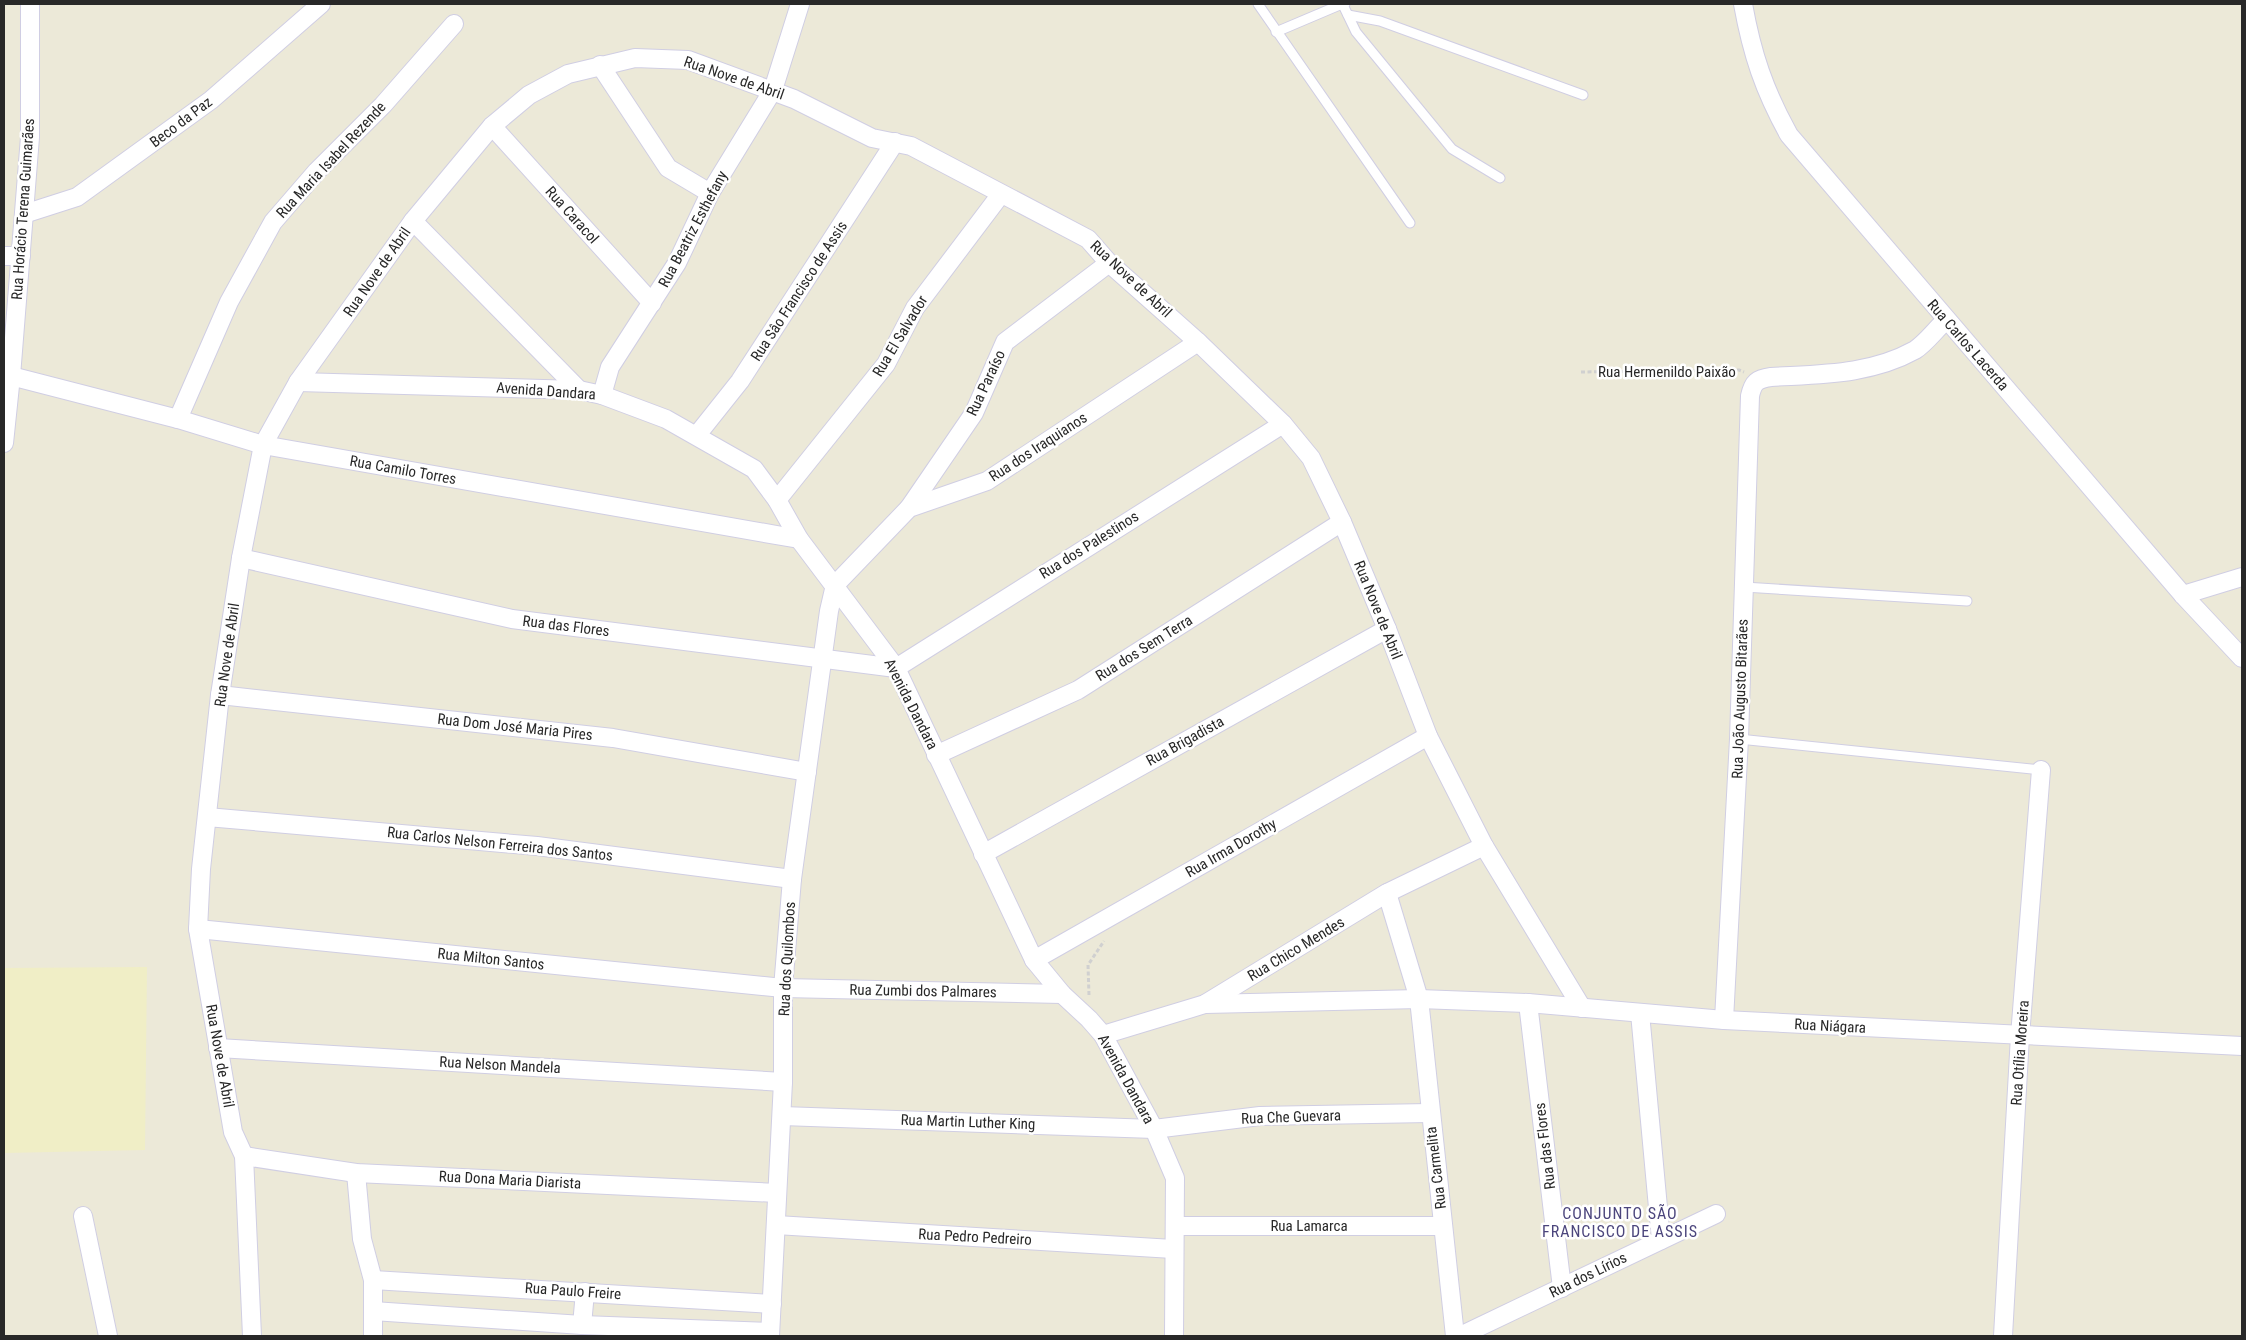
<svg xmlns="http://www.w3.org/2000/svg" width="2246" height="1340" viewBox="0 0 2246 1340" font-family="'Roboto Condensed',sans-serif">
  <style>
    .education { fill: #f0eec6 }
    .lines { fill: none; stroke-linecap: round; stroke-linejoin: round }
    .lane-casing { stroke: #d0cee3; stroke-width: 11 }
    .street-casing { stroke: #d0cee3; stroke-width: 20 }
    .path { stroke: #d0d0d0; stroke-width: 3; stroke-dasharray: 4 2.5; stroke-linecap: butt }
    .lane { stroke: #fff; stroke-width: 9 }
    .street { stroke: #fff; stroke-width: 18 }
    .labels { text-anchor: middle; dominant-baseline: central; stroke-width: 5; stroke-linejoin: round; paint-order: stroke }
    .street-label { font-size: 15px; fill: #282828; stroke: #fff }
    .neighbourhood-label { font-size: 16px; letter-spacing: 1px; fill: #4b457c; stroke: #fff }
  </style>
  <rect width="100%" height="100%" fill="#ece9d8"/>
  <polygon class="education" points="147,967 145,1150 4,1153 4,968"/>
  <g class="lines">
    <g class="lane-casing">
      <g id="lane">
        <polyline points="1258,4 1410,223"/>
        <polyline points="1345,4 1343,5 1356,32 1452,149 1500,178"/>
        <polyline points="1348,15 1380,21 1583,95"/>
        <polyline points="1276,32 1342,4"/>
        <polyline points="1744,587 1967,601"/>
        <polyline points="1739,739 2041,770"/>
      </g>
    </g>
    <g class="street-casing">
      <g id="street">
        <path d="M 1743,4 C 1752,54 1764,90 1789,135 L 2183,595 L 2242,658"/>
        <polyline points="600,65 668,168 710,193"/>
        <polyline points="492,126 652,303"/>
        <polyline points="24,214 77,197 211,100 321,4"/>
        <polyline points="413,221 579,390"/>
        <polyline points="4,256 21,256"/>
        <polyline points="11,376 178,419 263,445 799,539"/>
        <polyline points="298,382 579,390 602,395 666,419 754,469 777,500 799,539 896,668 1034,960 1062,994 1089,1019 1103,1035 1154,1129 1175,1178 1174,1336"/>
        <polyline points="602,395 610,367 677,263 710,193 773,90 800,4"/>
        <polyline points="178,419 229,302 273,222 317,171 383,105 454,24"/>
        <polyline points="697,435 740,381 895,142"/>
        <polyline points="4,443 11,376 30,137 30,4"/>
        <polyline points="777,500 886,364 915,308 1001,194"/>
        <polyline points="909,508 974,413 1005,342 1109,263"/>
        <polyline points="241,558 512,619 896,668 1283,424"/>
        <polyline points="2183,595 2242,577"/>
        <polyline points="220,695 613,738 807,772"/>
        <polyline points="936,755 1078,690 1342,522"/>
        <polyline points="207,817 537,846 792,879"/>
        <polyline points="983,854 1387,629"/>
        <polyline points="1387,893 1419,999 1455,1336"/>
        <polyline points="198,929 783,988 1062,994"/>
        <polyline points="1034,960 1428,736"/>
        <polyline points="1528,1003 1562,1288"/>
        <polyline points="1205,1004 1419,999 1528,1003 1724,1020 2242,1046"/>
        <polyline points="1640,1013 1661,1240"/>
        <path d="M 1724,1020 L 1739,739 L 1750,396 C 1753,382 1757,379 1771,377 C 1820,374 1870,375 1915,350 C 1926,343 1936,329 1946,320"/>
        <polyline points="1103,1035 1205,1004 1387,893 1484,846"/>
        <polyline points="218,1048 783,1082"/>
        <polyline points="782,1116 1154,1129 1260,1116 1430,1113"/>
        <polyline points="244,1156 356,1173 777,1193"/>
        <polyline points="356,1173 362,1239 373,1280 373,1336"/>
        <polyline points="83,1216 108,1336"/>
        <polyline points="776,1225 1173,1249"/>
        <polyline points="1175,1226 1443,1226"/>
        <polyline points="373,1280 772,1304"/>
        <polyline points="373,1311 582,1325 770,1332"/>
        <polyline points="582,1325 585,1292"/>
        <polyline points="252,1336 244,1156 233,1132 198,929 201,869 220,695 241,558 263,445 298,382 413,221 492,126 529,95 568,74 635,58 688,60 794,99 872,138 911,146 1088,239 1109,263 1198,342 1283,424 1311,458 1342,522 1387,629 1428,736 1484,846 1582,1008"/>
        <polyline points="770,1336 783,1082 783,988 792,879 829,611 835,585 909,508 987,481 1198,342"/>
        <polyline points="1460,1336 1716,1214"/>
        <polyline points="2003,1336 2020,1036 2041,770"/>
      </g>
    </g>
    <g class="path">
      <polyline points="1581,372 1739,370 1744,372"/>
      <polyline points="1089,995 1088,965 1104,941"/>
    </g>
    <use href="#lane" class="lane"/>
    <use href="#street" class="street"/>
  </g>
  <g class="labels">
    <g class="street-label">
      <text transform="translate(734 78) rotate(19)">Rua Nove de Abril</text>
      <text transform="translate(181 122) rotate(-37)">Beco da Paz</text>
      <text transform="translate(331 160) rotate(-47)">Rua Maria Isabel Rezende</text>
      <text transform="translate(23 209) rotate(-86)">Rua Horácio Terena Guimarães</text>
      <text transform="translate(572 215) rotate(48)">Rua Caracol</text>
      <text transform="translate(693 229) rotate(-62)">Rua Beatriz Esthefany</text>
      <text transform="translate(377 272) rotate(-55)">Rua Nove de Abril</text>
      <text transform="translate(1131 279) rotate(43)">Rua Nove de Abril</text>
      <text transform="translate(799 291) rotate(-57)">Rua Sâo Francisco de Assis</text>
      <text transform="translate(900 336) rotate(-59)">Rua El Salvador</text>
      <text transform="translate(1968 345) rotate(49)">Rua Carlos Lacerda</text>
      <text x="1667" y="372">Rua Hermenildo Paixão</text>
      <text transform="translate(986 383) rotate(-65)">Rua Paraíso</text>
      <text transform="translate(546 391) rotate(4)">Avenida Dandara</text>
      <text transform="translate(1038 447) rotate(-33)">Rua dos Iraquianos</text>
      <text transform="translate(403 470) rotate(10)">Rua Camilo Torres</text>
      <text transform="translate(1089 545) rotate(-32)">Rua dos Palestinos</text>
      <text transform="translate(1378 610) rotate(68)">Rua Nove de Abril</text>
      <text transform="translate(566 626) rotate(7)">Rua das Flores</text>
      <text transform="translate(1144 648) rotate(-32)">Rua dos Sem Terra</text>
      <text transform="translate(227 655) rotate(-82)">Rua Nove de Abril</text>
      <text transform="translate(1740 699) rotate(-88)">Rua João Augusto Bitarães</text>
      <text transform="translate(911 704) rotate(63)">Avenida Dandara</text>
      <text transform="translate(515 727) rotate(6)">Rua Dom José Maria Pires</text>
      <text transform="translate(1185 741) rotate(-29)">Rua Brigadista</text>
      <text transform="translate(500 844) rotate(6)">Rua Carlos Nelson Ferreira dos Santos</text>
      <text transform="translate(1231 848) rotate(-30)">Rua Irma Dorothy</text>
      <text transform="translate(1296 949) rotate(-31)">Rua Chico Mendes</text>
      <text transform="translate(491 959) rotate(6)">Rua Milton Santos</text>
      <text transform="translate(787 959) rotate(-87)">Rua dos Quilombos</text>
      <text transform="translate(923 991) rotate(1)">Rua Zumbi dos Palmares</text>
      <text transform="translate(1830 1026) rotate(3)">Rua Niágara</text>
      <text transform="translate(2020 1053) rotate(-86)">Rua Otília Moreira</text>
      <text transform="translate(220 1056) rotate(80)">Rua Nove de Abril</text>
      <text transform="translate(500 1065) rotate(3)">Rua Nelson Mandela</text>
      <text transform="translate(1126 1079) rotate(61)">Avenida Dandara</text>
      <text transform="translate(1291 1117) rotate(-2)">Rua Che Guevara</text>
      <text transform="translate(968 1122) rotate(2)">Rua Martin Luther King</text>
      <text transform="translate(1545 1146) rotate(-97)">Rua das Flores</text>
      <text transform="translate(1436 1168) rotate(-97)">Rua Carmelita</text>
      <text transform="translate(510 1180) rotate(3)">Rua Dona Maria Diarista</text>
      <text x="1309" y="1226">Rua Lamarca</text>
      <text transform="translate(975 1237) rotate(3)">Rua Pedro Pedreiro</text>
      <text transform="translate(1588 1275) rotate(-26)">Rua dos Lírios</text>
      <text transform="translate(573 1291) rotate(4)">Rua Paulo Freire</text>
    </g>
    <g class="neighbourhood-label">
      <text x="1620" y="1213">CONJUNTO SÃO<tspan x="1620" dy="18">FRANCISCO DE ASSIS</tspan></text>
    </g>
  </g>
  <rect width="2246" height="1340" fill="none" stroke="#282828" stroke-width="10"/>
</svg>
